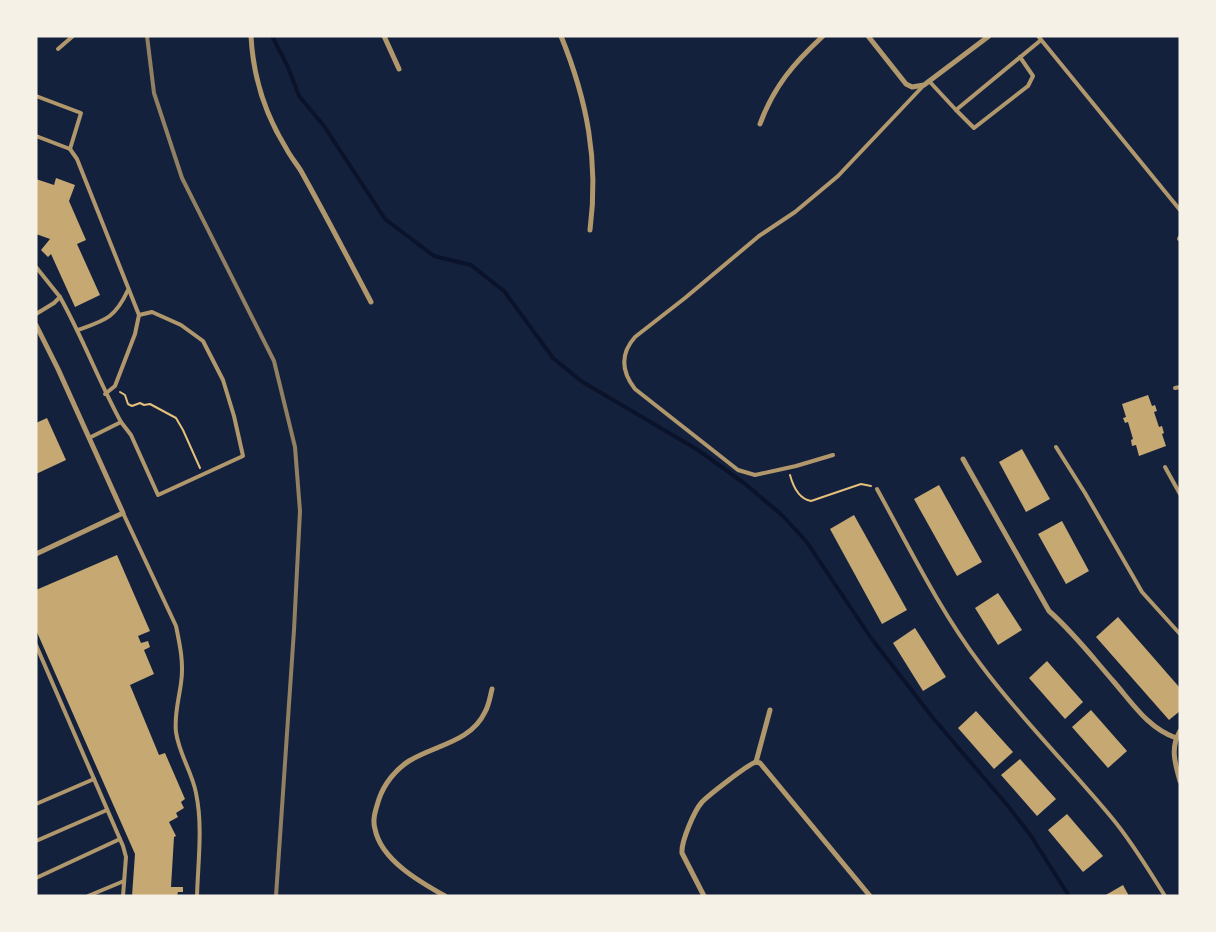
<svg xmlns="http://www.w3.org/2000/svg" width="1216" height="932" viewBox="0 0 1216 932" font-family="'Sofia Sans Condensed',sans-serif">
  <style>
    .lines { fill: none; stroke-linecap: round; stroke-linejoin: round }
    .stream { stroke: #0b132b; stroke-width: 4 }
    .building { fill: #c6a872 }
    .path { stroke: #e5c07b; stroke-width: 2 }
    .service { stroke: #b1986c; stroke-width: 4 }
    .minor { stroke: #b1986c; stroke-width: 5 }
    .rail { stroke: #918062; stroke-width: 4 }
  </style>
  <rect width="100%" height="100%" fill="#14213d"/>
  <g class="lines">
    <polyline class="stream" points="272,36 288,67 299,96 324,126 385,219 434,256 471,265 504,291 553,358 581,381 698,450 744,483 782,515 806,541 871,638 933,718 1008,806 1031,836 1069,896"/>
  </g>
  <g class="building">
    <polygon points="56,178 75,185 69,201 86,240 77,244 100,295 75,307 51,254 48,257 41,250 50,239 36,234 36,179 54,185"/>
    <polygon points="1148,395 1152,406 1155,405 1157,411 1154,412 1159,427 1162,426 1164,433 1162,434 1166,446 1139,456 1136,445 1132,446 1131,440 1133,439 1128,422 1125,423 1123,418 1126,417 1122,404"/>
    <polygon points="47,418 66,460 36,474 36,423"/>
    <polygon points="1022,449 1050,499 1026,512 999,462"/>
    <polygon points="939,485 982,562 957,576 914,499"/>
    <polygon points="854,515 907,610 882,624 830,529"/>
    <polygon points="1062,521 1089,571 1066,584 1038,534"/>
    <polygon points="117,555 150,631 138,636 141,643 148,641 150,647 144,650 154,674 130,685 159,755 165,753 185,799 181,802 184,808 176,813 178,817 169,822 176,836 174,837 171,887 183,887 183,892 178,892 177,896 132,896 135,854 36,630 36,590"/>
    <polygon points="998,593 1022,630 998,645 975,608"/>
    <polygon points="1118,617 1180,688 1180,711 1169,720 1096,637"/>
    <polygon points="915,628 946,677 923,691 893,643"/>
    <polygon points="1047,661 1083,702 1065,719 1029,678"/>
    <polygon points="1091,710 1127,751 1108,768 1072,727"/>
    <polygon points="976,711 1013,752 994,769 958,728"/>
    <polygon points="1020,759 1056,799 1037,816 1001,775"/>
    <polygon points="1067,814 1103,856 1083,872 1048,830"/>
    <polygon points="1123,885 1129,896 1104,896"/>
  </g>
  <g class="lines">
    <g class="path">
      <polyline points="120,392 125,395 128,404 132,406 140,403 144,405 150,404 176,418 183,430 200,468"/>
      <path d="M 790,475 C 793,486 799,499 811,501 L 861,484 L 871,486"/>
    </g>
    <g class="service">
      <polyline points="1038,36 1180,210"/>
      <polyline points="58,49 73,36"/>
      <polyline points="929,81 956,110 1041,40"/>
      <polyline points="36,96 81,113 70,149"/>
      <polyline points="956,110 974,128 1028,86 1033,76 1020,57"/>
      <polyline points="36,136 70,149 77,159 139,315"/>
      <polyline points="1179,239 1180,237"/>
      <polyline points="36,267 60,297 54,303 36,314"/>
      <path d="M 60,297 C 83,338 99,382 121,422 L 89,438"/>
      <path d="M 78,330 C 106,320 115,318 128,290"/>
      <polyline points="1175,388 1180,387"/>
      <polyline points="105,394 115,386 135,334 139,315 152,312 181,325 203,341 223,380 234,416 243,456 158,495 131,435 121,422"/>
      <polyline points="1056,447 1085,493 1142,592 1180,634"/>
      <path d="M 833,455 L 796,466 L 755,475 L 738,470 L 635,389 C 621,371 620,354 635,337 L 685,298 L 759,236 L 795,212 L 838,176 L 924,85"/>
      <polyline points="1165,467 1180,494"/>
      <path d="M 877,489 C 910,549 940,611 981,665 C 1021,719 1069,766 1112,818 C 1132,842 1148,869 1165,896"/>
      <path d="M 123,513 L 176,626 C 180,645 184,664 181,683 C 179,699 174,715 176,732 C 179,754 192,772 196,793 C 203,826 198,862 197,896"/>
      <polyline points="36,645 123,846 126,857 123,896"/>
      <polyline points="36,804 94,779"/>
      <polyline points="36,841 107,810"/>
      <polyline points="36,878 120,839"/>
      <polyline points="88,896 124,881"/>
    </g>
    <g class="minor">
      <path d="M 251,36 C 253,76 265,114 286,148 C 290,156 296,163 301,171 C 325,214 348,258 371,302"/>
      <polyline points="384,36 399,69"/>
      <path d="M 561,36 C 587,100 599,161 590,230"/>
      <polyline points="868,36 906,84 912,87 924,85 989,36"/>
      <path d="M 760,124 C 774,86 794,63 823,36"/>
      <polyline points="36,325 58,369 123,513 36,554"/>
      <path d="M 963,459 L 1049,611 C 1073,632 1093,658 1114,682 C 1133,704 1148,728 1176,738"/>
      <path d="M 1180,731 C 1170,748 1175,763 1180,781"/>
      <polyline points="756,762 770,710"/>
      <path d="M 445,896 C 420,882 381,860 375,829 C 372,819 376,809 379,799 C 384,784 396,769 409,761 C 435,745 471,742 485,712 C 489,705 490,697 492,689"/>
      <path d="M 704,896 L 682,853 C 681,842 694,811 702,802 C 709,795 747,765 756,762 L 760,763 L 870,896"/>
    </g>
    <polyline class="rail" points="147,36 154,93 182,178 274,361 295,447 300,511 294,630 276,896"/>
  </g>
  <rect width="1216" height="932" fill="none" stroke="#f6f1e7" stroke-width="75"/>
</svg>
